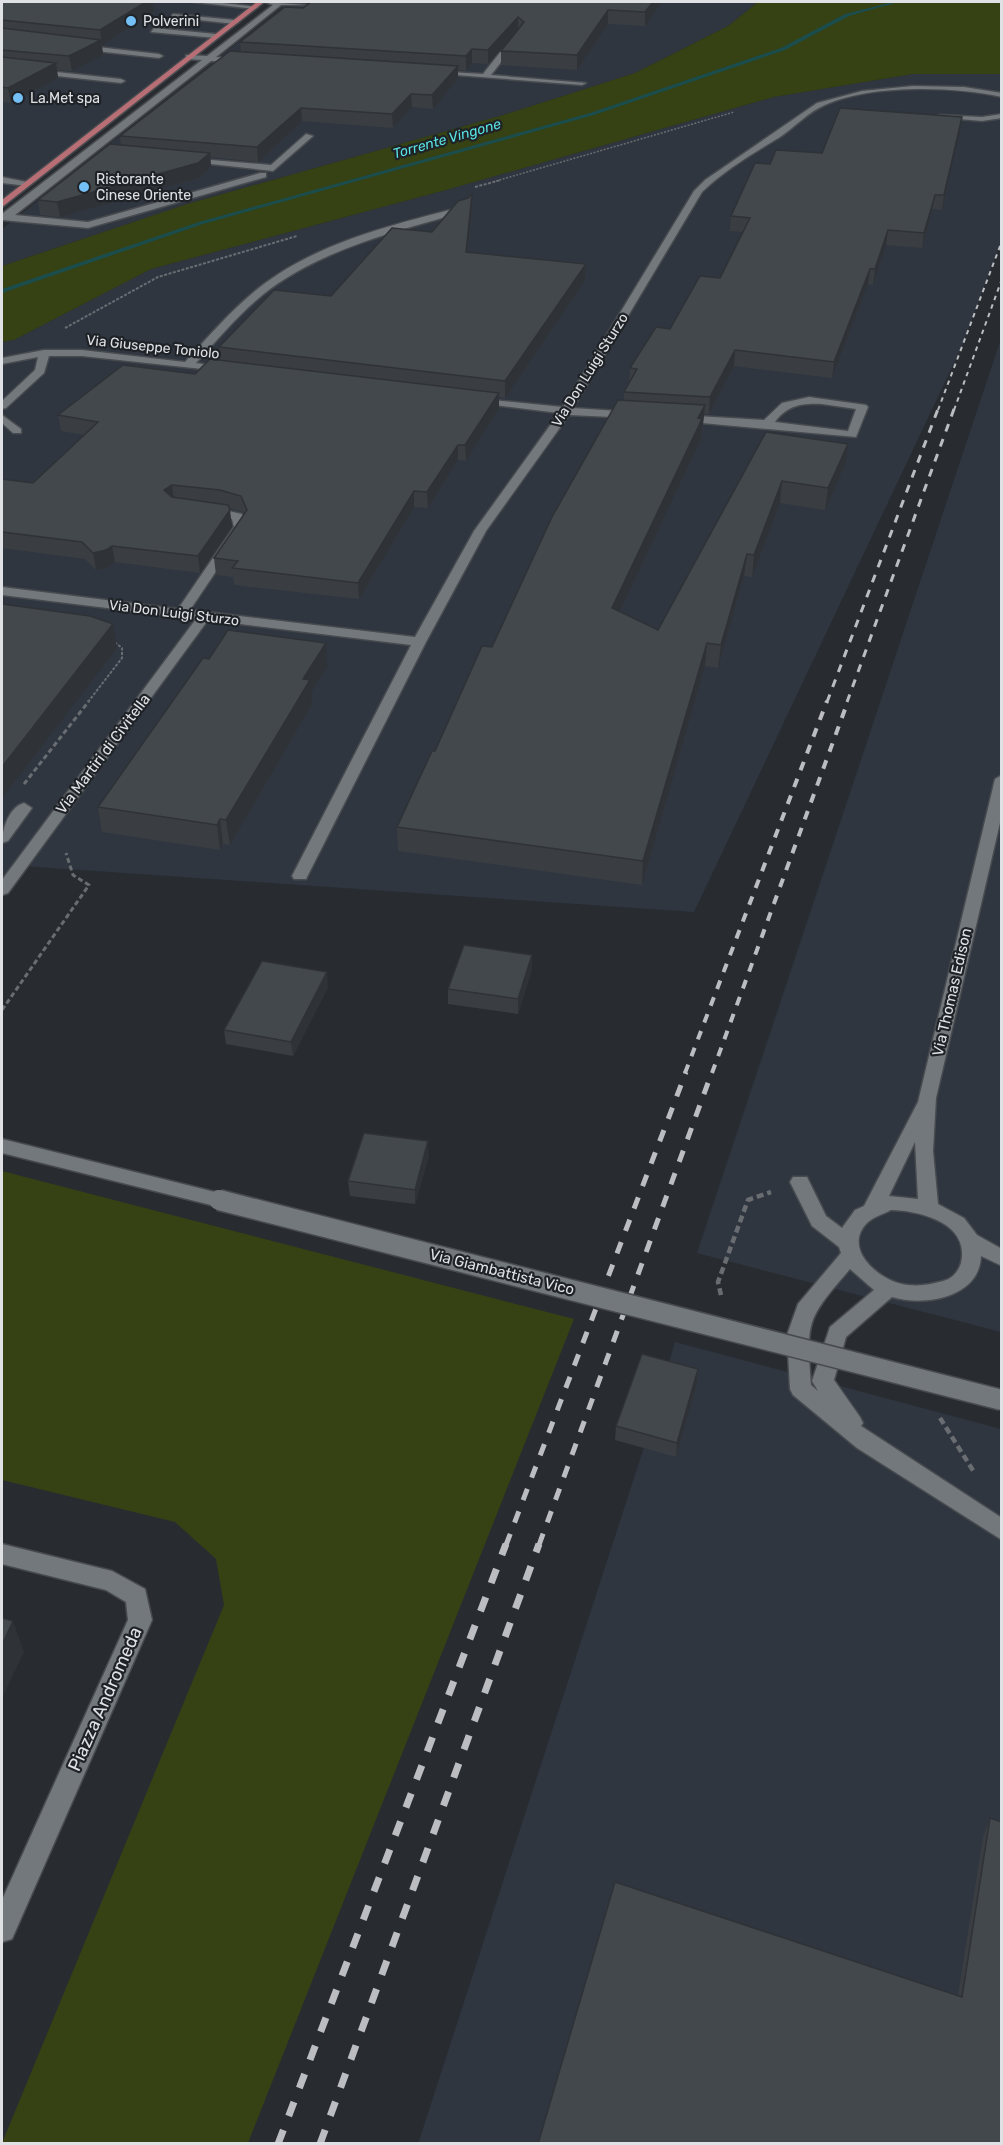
<svg xmlns="http://www.w3.org/2000/svg" width="1003" height="2145" viewBox="0 0 1003 2145" font-family="Rubik,sans-serif">
  <style>
    .built { fill: #2f3640 }
    .green { fill: #364114 }
    .lines { fill: none; stroke-linecap: round; stroke-linejoin: round }
    .stream { fill: #1b4d4d; fill-rule: evenodd }
    .minor-casing { stroke: #474a4e; stroke-width: 3 }
    .major-casing { stroke: #474a4e; stroke-width: 3 }
    .path-far3 { stroke: #696c70; stroke-width: 1.5; stroke-dasharray: 2 1.5; stroke-linecap: butt }
    .path-far2 { stroke: #696c70; stroke-width: 2; stroke-dasharray: 3 1.5; stroke-linecap: butt }
    .path-far1 { stroke: #696c70; stroke-width: 3; stroke-dasharray: 5 3; stroke-linecap: butt }
    .path { stroke: #696c70; stroke-width: 4.5; stroke-dasharray: 7 4; stroke-linecap: butt }
    .minor { fill: #73787d; fill-rule: evenodd }
    .major { fill: #b76f75; fill-rule: evenodd }
    .rail-far4 { stroke: #bbbdc1; stroke-width: 2; stroke-dasharray: 4.5 4.5; stroke-linecap: butt }
    .rail-far3 { stroke: #bbbdc1; stroke-width: 3; stroke-dasharray: 8 8; stroke-linecap: butt }
    .rail-far2 { stroke: #bbbdc1; stroke-width: 4; stroke-dasharray: 9 9; stroke-linecap: butt }
    .rail-far1 { stroke: #bbbdc1; stroke-width: 5; stroke-dasharray: 12 12; stroke-linecap: butt }
    .rail { stroke: #bbbdc1; stroke-width: 7; stroke-dasharray: 15 15; stroke-linecap: butt }
    .minor-bridge-casing { stroke: #474a4e; stroke-width: 23; stroke-linecap: butt }
    .minor-bridge { stroke: #73787d; stroke-width: 20 }
    .wall { fill: #3a3e42 }
    .shaded-wall { fill: #2f3236 }
    .building { fill: #43484d; stroke: #2f3236; stroke-width: 1.5 }
    .poi-dot { fill: #74c0f6; stroke: #1f2327; stroke-width: 2 }
    .labels { text-anchor: middle; dominant-baseline: central; stroke-width: 4.5; stroke-linejoin: round; paint-order: stroke }
    .far-poi-label { font-size: 14px; fill: #dfe1e4; stroke: #1f2327; text-anchor: start }
    .far-water-label { font-size: 14px; font-style: italic; fill: #59e2e3; stroke: #1f2327 }
    .far-street-label { font-size: 14px; fill: #dfe1e4; stroke: #1f2327 }
    .street-label { font-size: 15px; fill: #dfe1e4; stroke: #1f2327 }
    .near-street-label { font-size: 18px; fill: #dfe1e4; stroke: #1f2327 }
  </style>
  <rect width="100%" height="100%" fill="#282c31"/>
  <g class="built">
    <polygon points="2,2 261,2 2,204"/>
    <polygon points="289,2 758,2 728,26 635,73 500,116 187,204 2,266 2,229"/>
    <polygon points="913,74 1001,74 1001,241 962,346 694,912 23,866 2,896 2,342 14,340 151,269 446,190 774,97"/>
    <polygon points="1001,339 1001,1332 697,1253"/>
    <polygon points="675,1342 1001,1429 1001,2143 418,2144 647,1438"/>
  </g>
  <g class="green">
    <polygon points="758,2 1001,2 1001,74 913,74 774,97 446,190 151,269 14,340 2,342 2,266 187,204 500,116 635,73 728,26"/>
    <polygon points="2,1171 574,1319 248,2143 2,2143 224,1605 216,1559 175,1522 2,1480"/>
  </g>
  <g class="lines">
    <polygon class="stream" points="893,2 898,2 849,16 785,50 594,115 203,224 2,293 2,289 199,222 590,113 781,48 845,14"/>
    <g class="minor-casing">
      <g id="minor">
        <polygon points="193,2 215,2 258,7 255,9"/>
        <polygon points="265,2 306,5 281,5 216,57 244,59 247,63 211,61 15,215 88,222 260,173 266,173 266,177 88,228 2,220 2,214 202,60 186,59 186,55 207,56 273,5"/>
        <polygon points="173,14 235,20 239,22 235,24 171,17"/>
        <polygon points="154,28 216,34 220,36 216,38 151,32"/>
        <polygon points="513,36 520,38 491,75 586,83 582,85 430,73 434,71 483,74"/>
        <polygon points="80,45 159,54 163,56 159,58 77,49"/>
        <polygon points="2,66 121,79 125,81 121,83 2,70"/>
        <path d="M 913,86 L 964,87 L 1002,93 L 1002,97 C 953,86 871,84 825,105 C 808,112 795,127 780,137 C 752,154 725,170 702,192 L 573,408 L 634,412 L 640,415 L 634,418 L 569,415 L 486,531 L 426,642 L 306,879 L 294,879 L 292,876 L 411,645 L 208,620 L 8,893 L 2,895 L 2,880 L 196,619 L 2,595 L 2,587 L 178,609 L 234,527 L 232,519 L 202,513 L 200,510 L 206,506 L 242,514 L 246,527 L 190,610 L 415,637 L 474,531 L 559,413 L 477,403 L 473,402 L 473,398 L 563,407 L 694,191 L 705,180 L 817,103 L 862,91 Z"/>
        <polygon points="1002,114 1002,118 982,121 935,117 939,115 982,117"/>
        <polygon points="306,134 313,136 273,171 183,161 187,158 271,165"/>
        <polygon points="2,177 32,183 28,186 2,183"/>
        <path d="M 465,206 L 470,209 L 468,211 C 400,230 328,247 270,289 C 242,310 219,338 196,363 L 230,368 L 230,372 L 82,356 L 49,356 L 44,373 L 6,408 L 2,409 L 2,401 L 35,370 L 38,357 L 2,364 L 2,358 L 44,350 L 82,350 L 185,362 C 209,336 232,309 260,287 C 318,242 395,224 465,206 Z"/>
        <path d="M 809,397 L 866,405 L 868,407 L 856,437 L 680,421 L 674,418 L 680,415 L 764,420 L 782,403 ZM 822,404 L 856,409 L 848,431 L 775,422 C 787,405 803,403 822,404 Z"/>
        <polygon points="2,415 21,429 21,433 13,433 2,423"/>
        <path d="M 1002,775 L 1002,814 L 936,1098 L 933,1151 L 938,1204 L 964,1218 L 977,1235 L 1002,1249 L 1002,1266 L 981,1256 C 980,1298 923,1307 892,1297 L 846,1337 L 834,1380 L 860,1417 L 863,1423 L 861,1426 L 1002,1518 L 1002,1540 L 857,1448 L 793,1395 L 790,1389 L 787,1335 L 798,1304 L 841,1253 L 839,1247 L 812,1226 L 790,1182 L 793,1177 L 807,1177 L 826,1216 L 842,1228 L 855,1210 L 864,1206 L 918,1102 L 995,779 ZM 915,1142 L 918,1199 L 889,1196 ZM 891,1210 C 921,1211 970,1223 961,1263 C 958,1272 952,1279 943,1281 C 929,1285 916,1287 902,1284 C 876,1278 843,1248 867,1223 C 873,1217 884,1214 891,1210 ZM 850,1269 L 874,1290 L 830,1327 L 812,1381 L 818,1391 L 811,1385 C 806,1320 807,1319 850,1269 Z"/>
        <path d="M 24,803 L 32,808 L 8,841 L 2,843 C 2,829 9,807 24,803 Z"/>
        <polygon points="2,1139 219,1193 226,1195 229,1200 226,1205 219,1207 2,1153"/>
        <polygon points="2,1544 112,1571 145,1589 152,1620 12,1939 2,1942 2,1900 128,1620 126,1602 106,1590 2,1564"/>
      </g>
    </g>
    <g class="major-casing">
      <polygon id="major" points="257,2 264,2 2,207 2,200"/>
    </g>
    <polyline class="path-far3" points="496,181 734,112"/>
    <g class="path-far2">
      <polyline points="475,187 501,180"/>
      <polyline points="65,328 158,277 297,236"/>
      <polyline points="88,702 122,658 122,648 112,640"/>
    </g>
    <g class="path-far1">
      <polyline points="24,784 89,701"/>
      <polyline points="2,1010 89,885 73,875 66,853"/>
    </g>
    <g class="path">
      <polyline points="721,1295 718,1282 748,1200 771,1192"/>
      <polyline points="940,1418 974,1472"/>
    </g>
    <use href="#minor" class="minor"/>
    <use href="#major" class="major"/>
    <g class="rail-far4">
      <polyline points="938,410 1002,241"/>
      <polyline points="954,410 1002,279"/>
    </g>
    <g class="rail-far3">
      <polyline points="827,702 938,409"/>
      <polyline points="847,702 954,409"/>
    </g>
    <g class="rail-far2">
      <polyline points="685,1073 827,701"/>
      <polyline points="712,1073 848,701"/>
    </g>
    <g class="rail-far1">
      <polyline points="506,1545 686,1072"/>
      <polyline points="539,1545 712,1072"/>
    </g>
    <g class="rail">
      <polyline points="278,2144 506,1544"/>
      <polyline points="320,2144 539,1544"/>
    </g>
    <g class="minor-bridge-casing">
      <polyline id="minor-bridge" points="219,1200 1002,1400"/>
    </g>
    <use href="#minor-bridge" class="minor-bridge"/>
  </g>
  <g class="wall">
    <polygon points="2,2 153,2 154,11 102,45 103,55 72,71 57,70 58,78 11,103 2,102"/>
    <polygon points="311,2 662,2 645,26 608,24 577,70 501,65 501,51 514,34 488,64 472,63 466,71 458,70 458,79 433,109 412,107 393,128 302,121 258,162 210,157 211,167 199,178 60,217 40,215 38,200 121,145 120,136 241,52 240,42 303,8"/>
    <polygon points="960,131 942,210 932,209 922,248 886,245 873,285 868,284 832,378 734,366 709,414 704,414 701,439 620,611 658,630 766,432 845,465 825,510 780,503 752,577 744,576 718,668 705,666 642,885 398,851 397,827 435,751 624,400 624,392 629,383 630,368 720,278 743,232 730,231 731,216 770,164 822,153"/>
    <polygon points="472,209 468,252 586,264 585,280 505,398 499,397 499,408 466,461 458,460 428,508 414,507 359,599 234,585 233,577 216,575 214,558 244,514 243,512 229,508 232,527 200,573 115,562 109,567 96,570 85,559 2,548 2,479 33,483 84,435 61,431 58,415 195,374 220,360 219,347 331,296 432,232"/>
    <polygon points="327,667 311,693 312,704 230,845 223,844 220,850 102,832 98,807"/>
    <polygon points="532,969 518,1014 448,1004 448,989"/>
    <polygon points="328,987 293,1056 226,1044 224,1030"/>
    <polygon points="429,1156 415,1204 350,1196 348,1181"/>
    <polygon points="698,1369 697,1384 676,1457 615,1440 616,1426"/>
    <polygon points="990,1818 1002,2144 958,1995 983,1837"/>
  </g>
  <g class="shaded-wall">
    <polygon points="131,2 154,2 153,2 154,11 102,45 100,30"/>
    <polygon points="653,2 662,2 645,26 645,12"/>
    <polygon points="608,10 608,24 577,70 577,55"/>
    <polygon points="518,17 518,31 488,64 488,50"/>
    <polygon points="101,40 103,55 72,71 69,56"/>
    <polygon points="472,49 472,63 466,71 466,56"/>
    <polygon points="56,63 58,78 11,103 8,88"/>
    <polygon points="458,66 458,79 433,109 432,95"/>
    <polygon points="411,94 412,107 393,128 392,114"/>
    <polygon points="301,108 302,121 258,162 257,147"/>
    <polygon points="962,117 960,131 942,210 944,195"/>
    <polygon points="210,153 211,167 199,178 60,217 57,202"/>
    <polygon points="472,194 472,209 466,267 466,252"/>
    <polygon points="935,195 932,209 922,248 924,233"/>
    <polygon points="888,230 886,245 873,285 875,269"/>
    <polygon points="586,264 585,280 505,398 505,381"/>
    <polygon points="870,269 868,284 832,378 834,362"/>
    <polygon points="735,350 734,366 709,414 710,397"/>
    <polygon points="499,393 499,408 466,461 465,445"/>
    <polygon points="705,405 703,425 702,428 701,439 611,630 612,608 698,418"/>
    <polygon points="848,444 845,465 825,510 828,488"/>
    <polygon points="458,445 458,460 428,508 427,492"/>
    <polygon points="782,481 780,503 752,577 754,555"/>
    <polygon points="172,485 174,501 164,490"/>
    <polygon points="414,491 414,507 359,599 358,583"/>
    <polygon points="230,510 232,527 200,573 198,556"/>
    <polygon points="112,546 115,562 109,567 96,570 93,553"/>
    <polygon points="747,554 744,576 718,668 721,645"/>
    <polygon points="113,624 117,648 2,798 2,767"/>
    <polygon points="326,643 327,667 311,693 312,704 230,845 226,820 303,679"/>
    <polygon points="707,643 705,666 642,885 643,861"/>
    <polygon points="220,819 223,844 220,850 217,825"/>
    <polygon points="532,955 532,969 518,1014 518,999"/>
    <polygon points="327,972 328,987 293,1056 291,1042"/>
    <polygon points="428,1141 429,1156 415,1204 415,1190"/>
    <polygon points="698,1369 697,1384 676,1457 677,1443"/>
    <polygon points="13,1621 24,1652 2,1698 2,1645"/>
  </g>
  <g class="building">
    <polygon points="2,2 146,2 100,30 2,20"/>
    <polygon points="311,2 653,2 645,12 608,10 577,55 501,51 524,22 518,17 488,50 472,49 466,56 240,42 285,7 303,8"/>
    <polygon points="2,28 101,40 69,56 2,50"/>
    <polygon points="230,51 458,66 432,95 411,94 392,114 301,108 257,147 120,136"/>
    <polygon points="2,57 56,63 8,88 2,87"/>
    <polygon points="840,108 962,117 944,195 935,195 924,233 888,230 875,269 870,269 834,362 735,350 710,397 624,392 637,369 630,368 656,327 670,329 700,276 720,278 750,218 731,216 755,163 770,164 776,150 822,153"/>
    <polygon points="110,144 210,153 198,163 57,202 38,200"/>
    <polygon points="472,194 466,252 586,264 505,381 219,347 274,290 331,296 392,228 432,232 458,201 468,198"/>
    <polygon points="210,359 499,393 465,445 458,445 427,492 414,491 358,583 232,568 238,561 214,558 247,510 241,496 220,490 172,485 164,490 172,497 228,505 230,510 198,556 112,546 106,550 93,553 82,542 2,532 2,479 33,483 98,422 58,415 123,365 195,374"/>
    <polygon points="618,400 705,405 698,418 702,419 612,608 658,630 766,432 848,444 828,488 782,481 754,555 747,554 721,645 707,643 643,861 397,827 432,751 435,751 482,646 492,647 552,517"/>
    <polygon points="2,604 90,616 113,624 2,767"/>
    <polygon points="228,630 326,643 303,679 310,680 226,820 220,819 217,825 98,807 203,658 209,659"/>
    <polygon points="464,945 532,955 518,999 448,989"/>
    <polygon points="262,961 327,972 291,1042 224,1030"/>
    <polygon points="364,1133 428,1141 415,1190 348,1181"/>
    <polygon points="642,1354 698,1369 677,1443 616,1426"/>
    <polygon points="2,1618 13,1621 2,1645"/>
    <polygon points="990,1818 1002,1822 1002,2144 538,2144 615,1882 962,1997"/>
  </g>
  <g class="poi-dot">
    <circle cx="131" cy="21" r="6"/>
    <circle cx="18" cy="98" r="6"/>
    <circle cx="84" cy="187" r="6"/>
  </g>
  <g class="labels">
    <g class="far-poi-label">
      <text x="143" y="21">Polverini</text>
      <text x="30" y="98">La.Met spa</text>
      <text x="96" y="179">Ristorante<tspan x="96" dy="16">Cinese Oriente</tspan></text>
    </g>
    <g class="far-water-label">
      <text transform="translate(447 139) rotate(-16)">Torrente Vingone</text>
    </g>
    <g class="far-street-label">
      <text transform="translate(153 347) rotate(6)">Via Giuseppe Toniolo</text>
      <text transform="translate(590 370) rotate(-58)">Via Don Luigi Sturzo</text>
      <text transform="translate(174 613) rotate(7)">Via Don Luigi Sturzo</text>
    </g>
    <g class="street-label">
      <text transform="translate(103 754) rotate(-53)">Via Martiri di Civitella</text>
      <text transform="translate(952 992) rotate(-77)">Via Thomas Edison</text>
      <text transform="translate(502 1272) rotate(14)">Via Giambattista Vico</text>
    </g>
    <g class="near-street-label">
      <text transform="translate(105 1699) rotate(-66)">Piazza Andromeda</text>
    </g>
  </g>
  <rect width="1003" height="2145" fill="none" stroke="#dfe1e4" stroke-width="6"/>
</svg>
